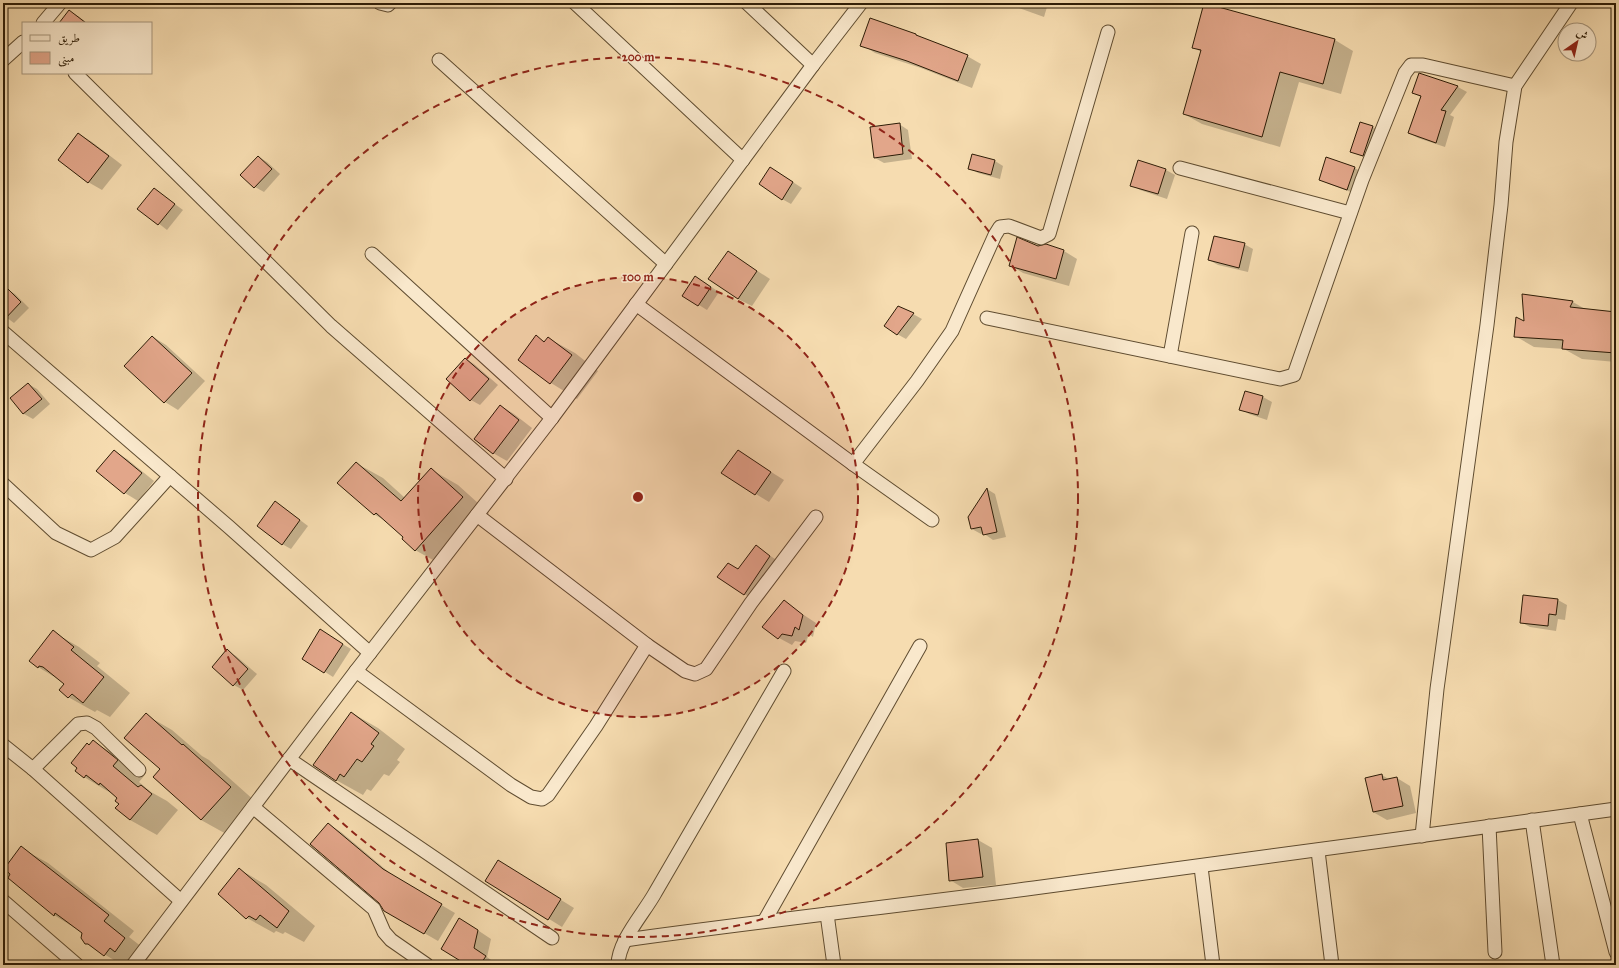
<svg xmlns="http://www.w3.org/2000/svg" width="1619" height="968" viewBox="0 0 1619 968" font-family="'IM FELL Great Primer',Amiri,serif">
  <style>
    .shadow { fill: #0003 }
    .building { fill: #e2a68a; stroke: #2d1c06 }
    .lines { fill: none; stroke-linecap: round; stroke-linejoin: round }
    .minor-casing { stroke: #5f4c30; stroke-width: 15 }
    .minor { stroke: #f9e8cc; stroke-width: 13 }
    .ring { fill: none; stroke: #8f2418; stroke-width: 2; stroke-dasharray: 7 5 }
    .centre { fill: #8f2418; stroke: #f9e8cc; stroke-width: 2 }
    .ring-label { font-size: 12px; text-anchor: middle; font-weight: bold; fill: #8f2418; stroke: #f9e8cc; stroke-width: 3; stroke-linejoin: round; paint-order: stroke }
  </style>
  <rect width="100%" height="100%" fill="#f6dcb0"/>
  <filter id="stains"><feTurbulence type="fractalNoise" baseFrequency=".005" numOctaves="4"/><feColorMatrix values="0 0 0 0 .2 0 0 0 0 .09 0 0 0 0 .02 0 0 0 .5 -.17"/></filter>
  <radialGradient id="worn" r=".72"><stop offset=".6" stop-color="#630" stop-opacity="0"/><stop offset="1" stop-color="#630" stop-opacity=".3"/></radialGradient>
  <g class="shadow">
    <polygon points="1010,3 1041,3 1047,7 1044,17 1019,8"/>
    <polygon points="69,11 78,16 87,23 60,23"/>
    <polygon points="916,35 925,40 967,56 981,64 972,88 921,68 875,53 862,45"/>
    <polygon points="1335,40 1353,51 1341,94 1299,82 1280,147 1202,124 1184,114 1201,52 1193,47"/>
    <polygon points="3,42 11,49 3,58"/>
    <polygon points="1419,75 1458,87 1467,92 1450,115 1454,117 1445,147 1418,138 1409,133 1421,97 1413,93"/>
    <polygon points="1360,123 1373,127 1381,132 1372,161 1351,151"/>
    <polygon points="899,124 908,130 912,159 884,163 875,158"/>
    <polygon points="79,134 92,142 122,165 102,190 88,182 59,160"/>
    <polygon points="259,157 267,162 280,174 264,192 255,187 242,175"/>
    <polygon points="995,161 1003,166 1000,179 978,173 969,168"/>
    <polygon points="1139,161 1166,170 1175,175 1167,199 1140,190 1131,185"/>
    <polygon points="1355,168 1363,173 1356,194 1329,184 1320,179"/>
    <polygon points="779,173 802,188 791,204 782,199"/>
    <polygon points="154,189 183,210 167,230 139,208"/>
    <polygon points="1244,244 1253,249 1248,272 1218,265 1209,260"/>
    <polygon points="1046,246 1064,251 1077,259 1069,286 1023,273 1010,265 1038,247"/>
    <polygon points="728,252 770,279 752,306 738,299"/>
    <polygon points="704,282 719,292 707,310 683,295"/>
    <polygon points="7,289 15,294 29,308 14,323 3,315 3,293"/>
    <polygon points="1523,295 1573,302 1585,309 1616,312 1616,362 1582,359 1564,349 1534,347 1515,336 1525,323"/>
    <polygon points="913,314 922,319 906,339 897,334"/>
    <polygon points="153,337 166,345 205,381 178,410 165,402"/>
    <polygon points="536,337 546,342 548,338 575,353 598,371 577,399 551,383 519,359"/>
    <polygon points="466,359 474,364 498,385 480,405 471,400 448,379"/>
    <polygon points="28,384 37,389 50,404 33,419 24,414 11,398"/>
    <polygon points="1245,392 1263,397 1272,402 1267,420 1249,414 1241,409"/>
    <polygon points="501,406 514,414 532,428 507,461 493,453"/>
    <polygon points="114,451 127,459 154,481 138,501 125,493 98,471"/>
    <polygon points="738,451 784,480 769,502 722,473"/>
    <polygon points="356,463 383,478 405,498 432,470 458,485 489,513 442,565 415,550 405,537 388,522 375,515 338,483"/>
    <polygon points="987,489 995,494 1006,537 993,540 983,533 981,534 972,529"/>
    <polygon points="284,508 308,526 291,549 282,544"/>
    <polygon points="756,547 783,564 758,602 744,594"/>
    <polygon points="1558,600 1567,605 1565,620 1558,619 1556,631 1530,627 1521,622"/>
    <polygon points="784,602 816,623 813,637 809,634 806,643 795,641 792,645 779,638"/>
    <polygon points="53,632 79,647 100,663 97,666 130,693 110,717 97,710 95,712 68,697 66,684 38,667"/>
    <polygon points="329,636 351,649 333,677 303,658"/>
    <polygon points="227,651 236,656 257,674 243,690 234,685"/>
    <polygon points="352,713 378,728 405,749 397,760 400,762 389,776 384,774 371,791 367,789 363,795 336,780"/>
    <polygon points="146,715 172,730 202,756 209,760 257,803 228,835 201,820 154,777 161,769"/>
    <polygon points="93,742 120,757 144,776 139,782 151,792 167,801 178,810 157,835 130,820 120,804 119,798 84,777 90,746"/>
    <polygon points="1382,775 1390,780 1397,778 1410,786 1416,813 1387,820 1373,812"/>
    <polygon points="328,824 341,832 397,879 455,913 438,941 384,910"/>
    <polygon points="978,840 992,848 996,885 963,888 950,880 947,844"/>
    <polygon points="21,848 48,863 134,931 129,937 151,954 143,965 122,965 86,943 83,933 54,915"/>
    <polygon points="239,869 266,885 315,926 304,942 285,932 283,934 276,931 274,933 247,918 219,893"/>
    <polygon points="511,869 574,908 562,927 486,880"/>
    <polygon points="473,927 491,939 487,957 498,965 469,965"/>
  </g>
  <g class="building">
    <polygon points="1204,3 1335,39 1323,84 1280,72 1262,137 1183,114 1201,50 1192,48"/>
    <polygon points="69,10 86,23 59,23"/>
    <polygon points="870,18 916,34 916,35 968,55 958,81 907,61 860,46"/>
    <polygon points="1419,73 1458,86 1441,110 1446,111 1436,143 1408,133 1421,96 1412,93"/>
    <polygon points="1360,122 1373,126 1363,156 1350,152"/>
    <polygon points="900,123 903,154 874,158 870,127"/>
    <polygon points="78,133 109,156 88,183 58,160"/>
    <polygon points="972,154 995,160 991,175 968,169"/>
    <polygon points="258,156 272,169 254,188 240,175"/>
    <polygon points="1326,157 1355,167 1347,190 1319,180"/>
    <polygon points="1138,160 1166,169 1158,194 1130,186"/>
    <polygon points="770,167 793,182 782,200 759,184"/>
    <polygon points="154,188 175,204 158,225 137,209"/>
    <polygon points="1214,236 1245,243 1239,268 1208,260"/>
    <polygon points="1017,237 1038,246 1046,244 1064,250 1056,279 1009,266"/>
    <polygon points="728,251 757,271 738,299 708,279"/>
    <polygon points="695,276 711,287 698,306 682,296"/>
    <polygon points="3,284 21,302 3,321"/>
    <polygon points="1522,294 1573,301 1570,307 1616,312 1616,353 1562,349 1563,340 1514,337 1516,317 1524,321"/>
    <polygon points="898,306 914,313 897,335 884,326"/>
    <polygon points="536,335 544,342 548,337 572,355 550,384 518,360"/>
    <polygon points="152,336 192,373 164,403 124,366"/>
    <polygon points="465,358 489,379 470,401 446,379"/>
    <polygon points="28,383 42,399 23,414 10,398"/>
    <polygon points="1245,391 1263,396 1258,415 1239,410"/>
    <polygon points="500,405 519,420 493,454 474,439"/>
    <polygon points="114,450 142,473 124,494 96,471"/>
    <polygon points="738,450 771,472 755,495 721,473"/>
    <polygon points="356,462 401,501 431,468 463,497 415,551 402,539 403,537 376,513 374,515 337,483"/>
    <polygon points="987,488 997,532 983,535 981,527 971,529 968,517"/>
    <polygon points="275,501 300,520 282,545 257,526"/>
    <polygon points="756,545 770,556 744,595 717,577 728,563 738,569"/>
    <polygon points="1523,595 1558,599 1556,615 1549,614 1548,626 1520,623"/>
    <polygon points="784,600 803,615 799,630 795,627 792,636 782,634 778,639 762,627"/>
    <polygon points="320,629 343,644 324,673 302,659"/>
    <polygon points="53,630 74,647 71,650 104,677 83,703 72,694 68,698 59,690 64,684 43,667 39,666 38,668 29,661"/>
    <polygon points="227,649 248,669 233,686 212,667"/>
    <polygon points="351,712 379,733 371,744 374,746 362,762 357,759 344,777 340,774 336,781 313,765"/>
    <polygon points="146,713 182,745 183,744 231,787 201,820 153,777 160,769 124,738"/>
    <polygon points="93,740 118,760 113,766 138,787 141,785 152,794 130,820 115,808 119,804 115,801 117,798 100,783 99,785 86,775 84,778 75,771 77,768 71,763 87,743 89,745"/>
    <polygon points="1382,774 1383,780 1397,777 1403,806 1373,812 1365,778"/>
    <polygon points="328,823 383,869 442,904 424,934 384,911 379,903 310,844"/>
    <polygon points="978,839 983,877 949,881 946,843"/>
    <polygon points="21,846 109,915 104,921 125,938 115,952 110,948 104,956 88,944 85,944 81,938 82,933 55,913 54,916 8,878 10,874 4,869"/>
    <polygon points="498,860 561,899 548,920 485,881"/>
    <polygon points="239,868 289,911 277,928 260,915 256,920 249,916 246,919 218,894"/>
    <polygon points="459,918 478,930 474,948 486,956 480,965 467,965 441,949"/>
  </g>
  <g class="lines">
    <g class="minor-casing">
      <g id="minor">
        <polyline points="380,3 388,5 390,3"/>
        <polyline points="575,3 743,160"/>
        <polyline points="747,3 813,65"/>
        <polyline points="43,23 60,3"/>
        <polyline points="3,60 23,42"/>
        <polyline points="439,60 666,264"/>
        <polyline points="75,73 331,326 506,479"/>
        <polyline points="1180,168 1350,213"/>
        <polyline points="372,254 552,418"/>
        <polyline points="636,304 853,464 932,520"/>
        <polyline points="987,318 1280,379 1294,375 1362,180 1405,73 1411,65 1423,65 1515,86"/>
        <polyline points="3,332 229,527 370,653"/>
        <polyline points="1170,356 1192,233"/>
        <polyline points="853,464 917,381 952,331 995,235 1000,227 1009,226 1041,238 1049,234 1108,32"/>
        <polyline points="3,484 56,533 91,550 115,537 170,476"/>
        <polyline points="477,515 647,645 685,671 695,674 706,669 751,603 816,517"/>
        <polyline points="356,671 511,785 531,797 542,799 548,795 596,726 647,645"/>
        <polyline points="3,745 33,769 181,901"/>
        <polyline points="289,759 552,938"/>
        <polyline points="33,769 78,724 87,723 96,728 139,770"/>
        <polyline points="253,807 374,909 384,932 391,940 427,965"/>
        <polyline points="1580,814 1616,952"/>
        <polyline points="1532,820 1553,965"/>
        <polyline points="1489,826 1495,952"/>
        <polyline points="1422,836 1437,689 1487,325 1501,205 1506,142 1515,86 1571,3"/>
        <polyline points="1318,851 1332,965"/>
        <polyline points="1201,867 1213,965"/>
        <polyline points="3,901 77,965"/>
        <polyline points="827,914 834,965"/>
        <polyline points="765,920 920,646"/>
        <path d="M 625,940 C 761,921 898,906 1034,888 C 1228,863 1422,835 1616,809"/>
        <polyline points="133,965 356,671 552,418 813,65 861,3"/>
        <path d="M 618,965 C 618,941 644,913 655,893 C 698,818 741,744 784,671"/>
      </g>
    </g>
    <use href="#minor" class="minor"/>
  </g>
  <circle cx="638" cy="497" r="220" fill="#8f2418" fill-opacity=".12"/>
  <g class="ring">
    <circle cx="638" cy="497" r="220"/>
    <circle cx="638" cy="497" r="440"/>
  </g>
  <circle cx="638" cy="497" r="6" class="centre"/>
  <g class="ring-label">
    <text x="638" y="61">200 m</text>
    <text x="638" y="281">100 m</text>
  </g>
  <rect width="1619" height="968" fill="none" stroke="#f6dcb0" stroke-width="16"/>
  <rect x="4" y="4" width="1611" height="960" fill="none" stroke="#2d1c06" stroke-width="2"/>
  <rect x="8" y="8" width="1603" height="952" fill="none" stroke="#2d1c06"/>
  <rect x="22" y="22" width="130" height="52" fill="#f9e8cc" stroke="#a7967d"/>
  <rect x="30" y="35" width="20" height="6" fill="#f9e8cc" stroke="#a7967d"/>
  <text x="58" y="42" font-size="12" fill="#2d1c06">طريق</text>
  <rect x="30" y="52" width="20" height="12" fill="#e2a68a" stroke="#a7967d"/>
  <text x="58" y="62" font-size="12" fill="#2d1c06">مبنى</text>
  <g transform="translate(1577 42) rotate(34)"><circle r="19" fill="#f9e8cc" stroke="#a7967d"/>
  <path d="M0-3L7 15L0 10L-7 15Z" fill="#8f2418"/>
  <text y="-6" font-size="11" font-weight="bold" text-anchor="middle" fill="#2d1c06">ش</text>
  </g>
  <rect width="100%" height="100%" filter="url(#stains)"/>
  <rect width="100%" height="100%" fill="url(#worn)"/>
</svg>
